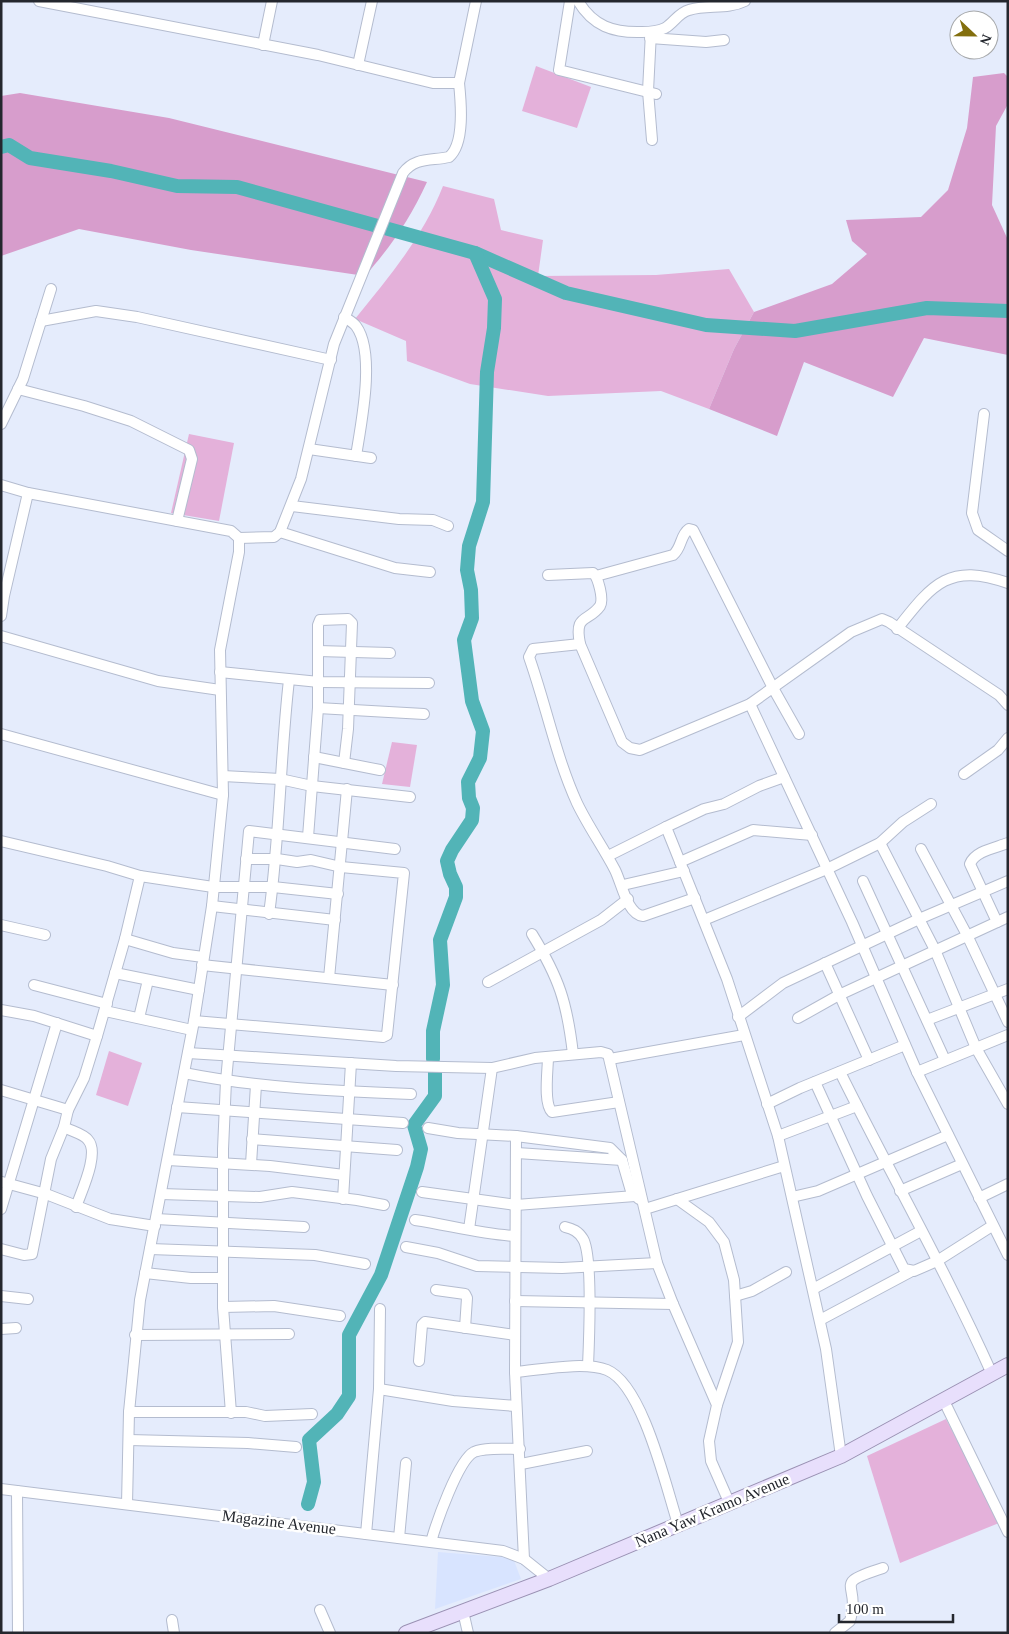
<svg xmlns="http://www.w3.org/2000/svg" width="1009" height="1634" viewBox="0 0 1009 1634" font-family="'Times New Roman',serif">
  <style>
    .built { fill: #d8e4ff }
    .green { fill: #e4b1da }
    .forest { fill: #d79dcc }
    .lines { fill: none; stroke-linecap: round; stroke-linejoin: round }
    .river { stroke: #52b4b7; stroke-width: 14 }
    .minor-casing { stroke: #b4bccf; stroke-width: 12 }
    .major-casing { stroke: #9a91b3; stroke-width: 16 }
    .minor { stroke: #fff; stroke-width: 10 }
    .major { stroke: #e8dffc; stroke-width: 14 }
    .labels { text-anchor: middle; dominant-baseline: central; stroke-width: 5; stroke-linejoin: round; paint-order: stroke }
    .street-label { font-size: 16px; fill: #24272e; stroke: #fff }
  </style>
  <rect width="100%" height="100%" fill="#e5ecfc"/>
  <polygon class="built" points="438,1552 513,1558 521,1579 435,1609"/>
  <g class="green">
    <polygon points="536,66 591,87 577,128 522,111"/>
    <path d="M 443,186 L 494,199 L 501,230 L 543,240 L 538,276 L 656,275 L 729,269 L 754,312 L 734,349 L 709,409 L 661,391 L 548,396 L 470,384 L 407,361 L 406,341 L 355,319 C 389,277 423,237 443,186 Z"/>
    <polygon points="189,434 234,443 219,521 171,513"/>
    <polygon points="392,742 417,745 410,787 382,784"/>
    <polygon points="109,1051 142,1063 128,1106 96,1095"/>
    <polygon points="946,1419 999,1523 900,1563 867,1456"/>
  </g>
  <g class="forest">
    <polygon points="1004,73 1008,77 1008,104 996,126 992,205 1008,240 1008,355 924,338 893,397 804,362 777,436 709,409 734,349 754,312 832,284 867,254 852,241 846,220 921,217 948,190 967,128 973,77"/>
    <path d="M 20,93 L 169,118 L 427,182 C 410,219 392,245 365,276 L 191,250 L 79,229 L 1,256 L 1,96 Z"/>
  </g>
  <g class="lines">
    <g class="river">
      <polyline points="1,147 9,145 30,158 111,171 177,186 237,187 475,253 566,293 706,325 795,331 927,308 1008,311"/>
      <polyline points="433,1059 433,1031 443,985 440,940 456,897 456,887 450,874 447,861 452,850 472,820 473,808 469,798 468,782 480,758 483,731 472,701 464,640 472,618 471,590 467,570 469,546 483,502 487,372 494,328 495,299 475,253"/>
      <polyline points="308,1504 314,1482 309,1440 337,1414 349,1396 349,1335 381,1275 417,1167 421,1149 414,1125 435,1096 435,1070"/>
    </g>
    <g class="minor-casing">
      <g id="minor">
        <polyline points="39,1 318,55 433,83 459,83 476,1"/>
        <polyline points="570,1 559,70 656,94"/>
        <path d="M 578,1 C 593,26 613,33 642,32 C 649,32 659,31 665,28 C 674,23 678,13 689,10 C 707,4 727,10 745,1"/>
        <polyline points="651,32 648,91 652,140"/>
        <polyline points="650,38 706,42 724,40"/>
        <polyline points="263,45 272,1"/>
        <polyline points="358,65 372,1"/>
        <path d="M 344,317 C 347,319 353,322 356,326 C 376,353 361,424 356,456"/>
        <polyline points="41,321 96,311 137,317 331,360"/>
        <polyline points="18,389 84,406 131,421 189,450 192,459 177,521"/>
        <polyline points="984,414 972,513 978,530 1008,551"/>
        <polyline points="1,424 23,379 51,289"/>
        <polyline points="309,449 371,458"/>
        <polyline points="1,485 28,493 231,531 239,538 239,552 220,650 223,795 212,906 194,1021 140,1300 129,1412 127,1504"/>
        <polyline points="292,506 399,519 433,520 448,526"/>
        <polyline points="280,532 395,568 430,572"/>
        <path d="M 239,538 L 274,537 L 280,532 L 301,479 L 334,344 L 403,173 C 415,157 431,161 449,157 C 465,144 461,102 459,83"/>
        <path d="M 548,575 L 593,573 C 598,577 604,599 600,606 C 588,623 574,613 580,644"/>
        <path d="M 596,576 L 673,555 C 682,548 680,535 689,529 L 693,530 L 773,688 L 799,734"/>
        <polyline points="1,616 4,596 28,493"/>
        <path d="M 897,629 C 932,585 948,562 1008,583"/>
        <polyline points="1,636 158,681 220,690"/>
        <polyline points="318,651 390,653"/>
        <polyline points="220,672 319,682 429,683"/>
        <polyline points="750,704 852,922 917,1072 1008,1255"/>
        <polyline points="318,708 424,714"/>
        <polyline points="1,734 223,795"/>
        <polyline points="314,757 380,770"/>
        <polyline points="964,774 998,750 1008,738"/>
        <polyline points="223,776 280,779 312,786 410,797"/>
        <polyline points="784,777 759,786 724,804 704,809 666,827 727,979 778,1136 826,1349 841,1456"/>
        <polyline points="308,837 318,708 318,625 320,620 348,619 352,623 348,729 344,763"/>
        <polyline points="1,841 107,866 140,876 125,939"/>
        <polyline points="880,843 935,950 976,1048 1008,1104"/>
        <polyline points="921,849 967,935 1008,1022"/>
        <polyline points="608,856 666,827"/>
        <polyline points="680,862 753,830 812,835"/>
        <polyline points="140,876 213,887 273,887 338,894"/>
        <polyline points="863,881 945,1060"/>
        <polyline points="623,885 684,871"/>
        <path d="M 695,898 L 643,916 C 627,914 622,884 615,870 C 603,847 588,826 577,803 C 556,757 546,705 529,657 L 533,649 L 580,644 L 622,742 L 630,748 L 640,750 L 750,704 L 851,632 L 882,619 L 889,622 L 999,695 L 1008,705"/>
        <polyline points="212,906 335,920"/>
        <path d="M 269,914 C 280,836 280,758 289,680"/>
        <polyline points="704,920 827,869 880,843 903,822 931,804"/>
        <path d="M 997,922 L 970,864 C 975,851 995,848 1008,843"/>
        <polyline points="1,925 45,935"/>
        <path d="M 532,934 C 559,978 567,1002 573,1054"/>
        <polyline points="825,963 869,1060"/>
        <polyline points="202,965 393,985"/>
        <polyline points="115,973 199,990"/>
        <polyline points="329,978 347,789"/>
        <polyline points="488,982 601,920 628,899"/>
        <polyline points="34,985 107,1004"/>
        <polyline points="1,1010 34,1016 97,1036 125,939 173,953 203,957"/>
        <polyline points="105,1011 192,1030"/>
        <polyline points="738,1017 783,983 919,919 1008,881"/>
        <polyline points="139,1018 148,980"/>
        <polyline points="798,1018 839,995 1008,917"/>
        <polyline points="927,1020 1008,989"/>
        <polyline points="194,1021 383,1037 387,1035 404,873 341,867 311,860 297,862 277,859 246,859"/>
        <polyline points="188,1053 396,1066 492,1068 535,1058 601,1052 608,1054 657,1263 673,1304 717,1405 709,1441 711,1461 729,1502"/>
        <path d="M 548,1057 C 548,1070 543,1103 552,1112 L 619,1102"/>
        <polyline points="610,1059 744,1035"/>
        <path d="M 840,1072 C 890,1173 946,1271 992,1374"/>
        <polyline points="917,1072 1008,1035"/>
        <path d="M 184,1073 C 259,1088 334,1091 411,1094"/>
        <polyline points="815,1082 867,1196 904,1269 914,1271 937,1261 992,1226"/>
        <path d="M 1,1090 L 68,1110 L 64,1127 C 71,1131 84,1134 88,1140 C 100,1153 81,1192 76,1207"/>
        <polyline points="767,1104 800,1088 905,1045"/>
        <polyline points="177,1107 403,1123"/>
        <polyline points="68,1110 84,1078 97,1036"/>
        <polyline points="428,1128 458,1133 516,1136 515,1372 524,1559"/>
        <polyline points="516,1136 610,1148 622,1160 631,1191 639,1199"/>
        <polyline points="778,1136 857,1106"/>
        <polyline points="252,1139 397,1150"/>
        <polyline points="517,1153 622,1160"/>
        <polyline points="168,1160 270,1166 344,1175"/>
        <polyline points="251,1164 256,1085"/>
        <polyline points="2,1182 46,1194 110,1219 155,1226"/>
        <polyline points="900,1191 962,1164"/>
        <polyline points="422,1192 516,1205 635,1196"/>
        <polyline points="161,1194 260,1197 292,1192 357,1200 384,1205"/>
        <polyline points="792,1197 818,1191 948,1135"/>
        <polyline points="979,1198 1008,1184"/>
        <polyline points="343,1199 351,1063"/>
        <polyline points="677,1199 709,1222 724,1242 734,1280 738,1342 717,1405"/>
        <polyline points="1,1209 57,1023"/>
        <polyline points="645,1209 784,1166"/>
        <polyline points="156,1219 304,1227"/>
        <path d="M 415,1220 C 449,1225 480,1234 515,1236"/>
        <path d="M 565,1227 C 573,1229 578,1231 583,1239 C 593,1255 589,1343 588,1366"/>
        <polyline points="469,1229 492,1068"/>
        <polyline points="406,1247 438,1253 477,1266 562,1268 657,1263"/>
        <polyline points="1,1249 24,1255 32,1254 51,1159 64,1127"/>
        <polyline points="150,1249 315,1255 365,1264"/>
        <polyline points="145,1273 191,1278 223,1278"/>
        <polyline points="813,1289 921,1231"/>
        <polyline points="436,1290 465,1294 467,1298 465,1328"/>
        <polyline points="1,1296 28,1299"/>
        <polyline points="735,1296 752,1291 786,1272"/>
        <polyline points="515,1301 673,1304"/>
        <polyline points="223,1307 274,1306 340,1316"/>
        <polyline points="820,1320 910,1272"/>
        <polyline points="1,1329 16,1328"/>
        <polyline points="135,1335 289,1334"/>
        <polyline points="419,1361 422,1325 425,1322 515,1335"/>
        <path d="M 515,1372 C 540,1370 584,1361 607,1370 C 643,1385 666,1487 678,1524"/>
        <polyline points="379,1389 453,1401 516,1406"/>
        <polyline points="944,1401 1008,1532"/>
        <polyline points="129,1412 246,1412 265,1416 312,1414"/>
        <polyline points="231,1413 223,1307 223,1149 226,1081 249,831 395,849"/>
        <polyline points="129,1440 248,1443 296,1447"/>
        <polyline points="521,1464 587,1451"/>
        <polyline points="1,1489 503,1551 524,1559 549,1579"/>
        <polyline points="17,1491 18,1633"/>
        <polyline points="366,1534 379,1389 380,1309"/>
        <polyline points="399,1538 406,1463"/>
        <path d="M 431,1542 C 436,1524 458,1460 474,1452 C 486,1447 507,1449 520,1449"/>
        <polyline points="320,1610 330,1633"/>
        <polyline points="463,1611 468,1633"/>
        <polyline points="172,1620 174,1633"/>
        <path d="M 835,1633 L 850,1621 C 862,1582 829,1585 883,1568"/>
      </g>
    </g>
    <g class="major-casing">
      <polyline id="major" points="406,1633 549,1579 841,1456 1008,1365"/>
    </g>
    <use href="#minor" class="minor"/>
    <use href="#major" class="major"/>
  </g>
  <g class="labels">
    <g class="street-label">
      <text transform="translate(712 1510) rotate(-23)">Nana Yaw Kramo Avenue</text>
      <text transform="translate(279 1522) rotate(7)">Magazine Avenue</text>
    </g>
  </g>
  <rect width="1009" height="1634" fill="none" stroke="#24272e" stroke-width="5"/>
  <g transform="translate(974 35) rotate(112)"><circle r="24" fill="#ffffff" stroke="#a7a9ab"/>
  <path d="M0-4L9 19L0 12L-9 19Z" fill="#836f0e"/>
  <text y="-8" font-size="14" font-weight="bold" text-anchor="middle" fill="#24272e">N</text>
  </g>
  <path d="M839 1614v8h114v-8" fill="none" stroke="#24272e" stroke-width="2.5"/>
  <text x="846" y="1614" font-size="15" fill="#24272e" stroke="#ffffff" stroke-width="4" paint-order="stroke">100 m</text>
</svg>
